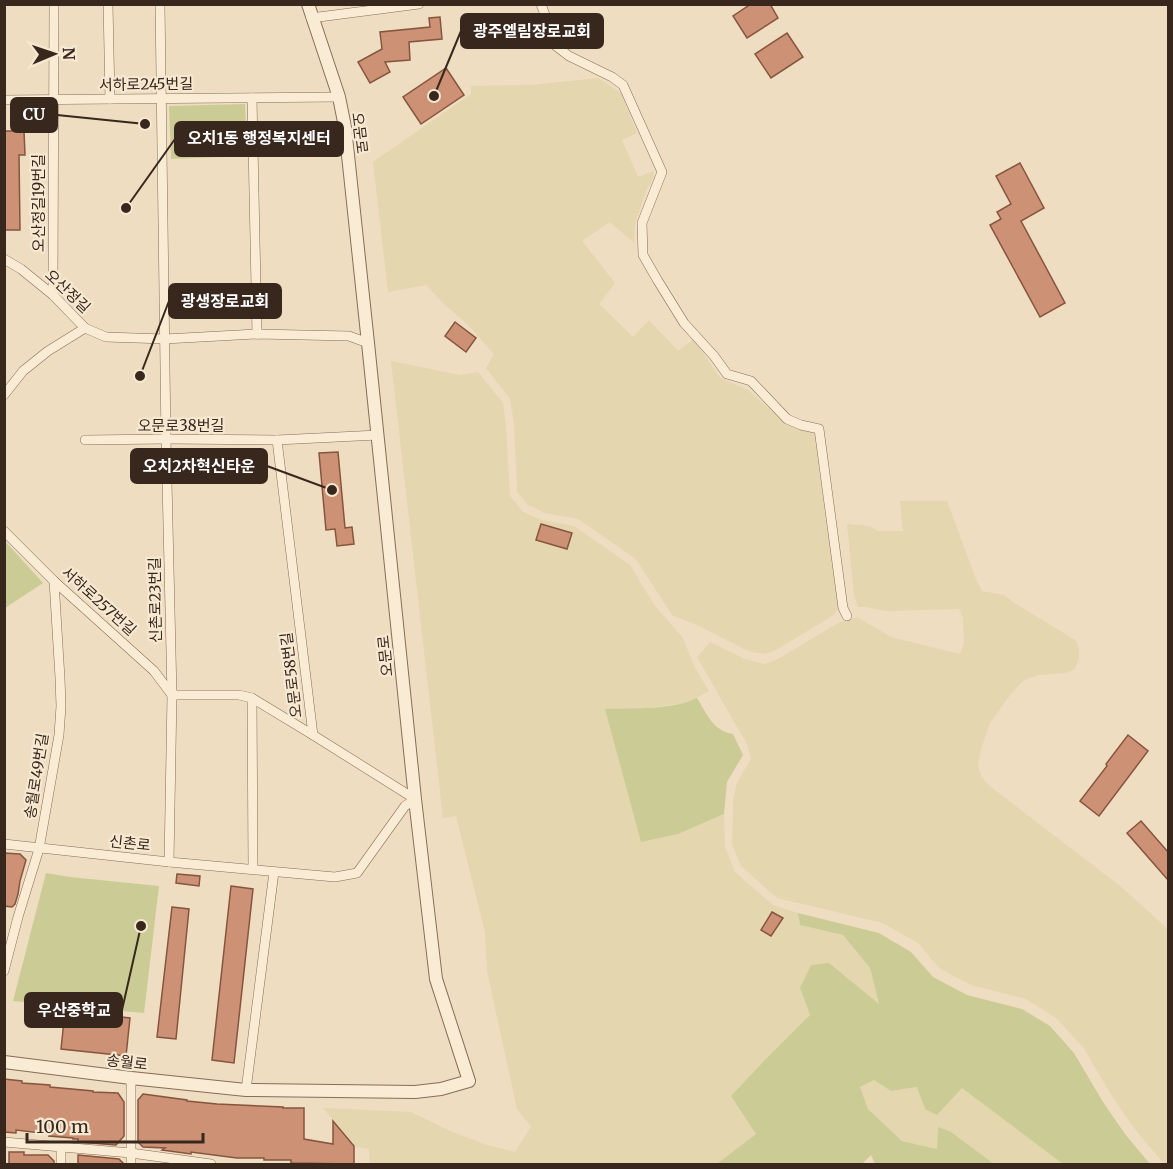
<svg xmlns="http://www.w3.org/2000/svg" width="1173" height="1169" viewBox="0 0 1173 1169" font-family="Merriweather,'Noto Sans KR',serif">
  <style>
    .farmland { fill: #e4d6ae }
    .green { fill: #cbcc95 }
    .building { fill: #cd9276; stroke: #87543e; stroke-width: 1.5 }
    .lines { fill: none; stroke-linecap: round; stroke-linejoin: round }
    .minor-casing { stroke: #886d58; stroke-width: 10 }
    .tertiary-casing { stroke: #886d58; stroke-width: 14 }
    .minor { stroke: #f9ebd4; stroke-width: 9 }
    .tertiary { stroke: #f9ebd4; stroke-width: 12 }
    .labels { text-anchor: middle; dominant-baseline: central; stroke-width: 4.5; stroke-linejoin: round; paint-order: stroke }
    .street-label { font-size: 15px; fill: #37271d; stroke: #f6e8d1 }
    .leader { fill: none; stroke: #37271d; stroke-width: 2 }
    .callout-dot { fill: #37271d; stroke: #f6e8d1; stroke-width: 2 }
    .callout { fill: #37271d; stroke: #37271d; stroke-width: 2 }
    .callout-label { font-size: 16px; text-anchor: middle; font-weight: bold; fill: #fff }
  </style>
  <rect width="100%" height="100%" fill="#eeddc1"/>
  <g class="farmland">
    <polygon points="598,78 621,93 637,133 622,140 638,177 653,171 654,177 646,191 635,224 634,243 610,222 582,241 615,283 599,304 633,337 649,320 678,351 694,339 720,378 748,390 785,423 814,433 838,608 834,615 776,650 764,654 748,651 701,627 672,615 636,559 578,519 545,513 528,505 517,492 514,424 510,399 486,368 494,354 468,325 444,304 426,285 388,292 373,162 471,94 471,86 531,85"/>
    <polygon points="391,361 460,375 478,372 503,403 506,426 510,496 523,512 542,520 574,526 630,565 655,606 683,638 694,666 709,691 687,703 647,708 605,710 678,834 724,814 725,847 735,872 773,905 798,913 800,925 843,935 870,968 879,1005 829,963 800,988 810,1015 766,1059 756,1134 718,1163 718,1164 370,1164 369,1149 357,1147 323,1108 411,1112 450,1131 490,1146 515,1152 531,1127 517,1109 487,971 485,932 456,816 443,818"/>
    <polygon points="900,501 947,501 976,579 982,591 1004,595 1016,604 1075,640 1079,648 1079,659 1074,670 1064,673 1039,675 1024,680 1010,695 990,723 981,749 978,765 981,776 987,784 1120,886 1168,929 1168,1164 1164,1164 1133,1127 1112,1096 1083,1047 1056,1018 1026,999 971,985 939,968 918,943 883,923 777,898 741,866 732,844 733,800 737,783 751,759 747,744 697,657 710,642 745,659 765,664 780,658 838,623 857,617 891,637 960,654 964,643 963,618 959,609 885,611 867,607 858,607 854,595 847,524 869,526 878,531 903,531"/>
    <polygon points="874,1080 891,1091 918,1087 925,1109 962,1088 1063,1164 994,1164 938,1127 937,1149 902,1141 868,1109 860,1087"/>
  </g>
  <g class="green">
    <polygon points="245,104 247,156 171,159 169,106"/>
    <polygon points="5,541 43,583 5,608"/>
    <path d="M 697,698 C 707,714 713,731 733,734 L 743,755 L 727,782 L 724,814 L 678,834 L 641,842 L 605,709 C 632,708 673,710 697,698 Z"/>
    <polygon points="46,873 70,877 159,886 144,1013 13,1001"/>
    <polygon points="798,913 879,933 911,952 933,977 967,995 1022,1009 1050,1026 1074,1053 1103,1102 1125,1134 1150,1164 1063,1164 962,1088 937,1115 925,1109 917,1087 891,1091 874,1080 860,1087 868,1109 902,1141 937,1149 938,1127 951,1132 994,1164 875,1164 871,1155 862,1164 718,1164 718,1163 756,1134 731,1096 766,1059 810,1015 800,988 811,965 829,963 879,1004 870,968 843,935 800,925"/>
  </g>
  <g class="building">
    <polygon points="751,4 770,4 778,18 747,38 733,16"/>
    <polygon points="440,17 442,39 409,42 410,60 385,62 390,72 370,83 358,62 382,49 380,32 430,27 429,18"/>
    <polygon points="787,33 803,57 771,78 755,54"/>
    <polygon points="446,68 464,95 421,124 403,97"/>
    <polygon points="4,131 24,131 25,155 19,155 20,230 4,230"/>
    <polygon points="1020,163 1044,208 1021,221 1065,303 1040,317 990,225 1001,219 997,212 1011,204 996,176"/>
    <polygon points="455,322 476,338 466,352 445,336"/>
    <polygon points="338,452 345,528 352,527 354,544 337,546 335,529 326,530 319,453"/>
    <polygon points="541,524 572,533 567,549 536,540"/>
    <polygon points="1128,735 1148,751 1099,816 1080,801 1107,766 1106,764"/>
    <polygon points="1141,821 1168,852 1168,880 1127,833"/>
    <polygon points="4,853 20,854 26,860 20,881 18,894 15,904 12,907 4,906"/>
    <polygon points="177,874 200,876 199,886 176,883"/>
    <polygon points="231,886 253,889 234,1063 212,1060"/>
    <polygon points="172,907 189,909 176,1039 157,1037"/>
    <polygon points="772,912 783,918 771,936 761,930"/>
    <polygon points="65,1011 130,1018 126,1056 61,1049"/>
    <polygon points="4,1079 22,1081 22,1083 50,1085 50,1087 93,1091 93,1092 118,1093 124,1102 124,1136 116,1145 78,1142 78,1139 73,1139 73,1138 49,1136 50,1134 16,1130 16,1133 4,1132"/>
    <polygon points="143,1094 187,1100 187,1101 217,1104 283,1107 283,1108 304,1108 304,1139 333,1144 333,1121 354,1146 354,1164 291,1163 291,1160 264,1160 264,1158 237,1158 191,1152 191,1154 162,1150 165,1148 143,1147 138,1142 138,1100"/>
    <polygon points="9,1152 24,1152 24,1155 48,1155 54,1161 54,1164 9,1164"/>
    <polygon points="78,1155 119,1159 124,1164 78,1164"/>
  </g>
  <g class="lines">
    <g class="minor-casing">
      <g id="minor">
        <polyline points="108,4 110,99"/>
        <polyline points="160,4 166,439 172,695 169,862"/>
        <polyline points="541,4 548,23 552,43 569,56 612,77 623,85 662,172 642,223 643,255 658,281 684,323 714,356 727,374 751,381 787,419 801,425 819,429 843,608 847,616"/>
        <polyline points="311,18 419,4"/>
        <polyline points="252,98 257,334"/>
        <polyline points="4,100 339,97"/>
        <polyline points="4,259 21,269 53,295 85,328 106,337 165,339 257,334 349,336 368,343"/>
        <polyline points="53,295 54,4"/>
        <polyline points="4,395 23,371 48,351 85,328"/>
        <polyline points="85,440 166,439 277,440 378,435"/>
        <polyline points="277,440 313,735"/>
        <polyline points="4,531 54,581 154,671 172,695 239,695 252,698 313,735 415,799 405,806 357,873 335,877 169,862 4,844"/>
        <polyline points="252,698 253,869"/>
        <polyline points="4,971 18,917 39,849 59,735 61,706 60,678 54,581"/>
        <polyline points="246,1090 274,872"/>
        <polyline points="4,1142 131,1153 211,1164"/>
        <polyline points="61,1147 61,1164"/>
        <polyline points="131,1164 131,1078"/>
      </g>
    </g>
    <g class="tertiary-casing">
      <polyline id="tertiary" points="4,1062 131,1078 246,1090 415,1092 441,1089 469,1081 436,979 415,799 368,343 345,127 339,97 308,4"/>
    </g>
    <use href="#minor" class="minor"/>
    <use href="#tertiary" class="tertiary"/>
  </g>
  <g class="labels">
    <g class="street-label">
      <text transform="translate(146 84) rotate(-1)">서하로245번길</text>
      <text transform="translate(360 133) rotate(83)">오문로</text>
      <text transform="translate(38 203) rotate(-90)">오산정길19번길</text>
      <text transform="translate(68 291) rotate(43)">오산정길</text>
      <text x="181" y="425">오문로38번길</text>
      <text transform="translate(155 600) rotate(-91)">신촌로23번길</text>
      <text transform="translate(99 601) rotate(42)">서하로257번길</text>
      <text transform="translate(385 656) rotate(-96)">오문로</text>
      <text transform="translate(291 675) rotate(-97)">오문로58번길</text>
      <text transform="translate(36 776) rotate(-81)">송월로49번길</text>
      <text transform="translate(130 843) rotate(6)">신촌로</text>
      <text transform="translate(127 1062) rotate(7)">송월로</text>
    </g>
  </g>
  <path class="leader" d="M434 96L461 31M145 124L57 115M126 208L175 139M140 376L169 301M332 490L267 466M141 926L122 1010"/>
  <g class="callout-dot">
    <circle cx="434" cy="96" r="6"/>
    <circle cx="145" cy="124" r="6"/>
    <circle cx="126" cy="208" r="6"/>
    <circle cx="140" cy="376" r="6"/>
    <circle cx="332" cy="490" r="6"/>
    <circle cx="141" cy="926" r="6"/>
  </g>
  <g class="callout">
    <rect x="461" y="14" width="142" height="34" rx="6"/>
    <rect x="11" y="98" width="46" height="34" rx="6"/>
    <rect x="175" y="122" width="168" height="34" rx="6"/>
    <rect x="169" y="284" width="112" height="34" rx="6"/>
    <rect x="131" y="449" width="136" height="34" rx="6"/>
    <rect x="25" y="993" width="97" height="34" rx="6"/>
  </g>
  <g class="callout-label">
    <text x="532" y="37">광주엘림장로교회</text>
    <text x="34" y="120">CU</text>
    <text x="259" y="144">오치1동 행정복지센터</text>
    <text x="225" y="307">광생장로교회</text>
    <text x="199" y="472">오치2차혁신타운</text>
    <text x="74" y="1016">우산중학교</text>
  </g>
  <rect width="1173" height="1169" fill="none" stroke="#37271d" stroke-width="12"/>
  <g transform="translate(54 54) rotate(88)" stroke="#f6e8d1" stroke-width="4.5" paint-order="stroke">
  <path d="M0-4.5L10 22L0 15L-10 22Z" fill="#37271d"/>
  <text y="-9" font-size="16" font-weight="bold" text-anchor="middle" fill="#37271d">N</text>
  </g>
  <path d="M27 1133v9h176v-9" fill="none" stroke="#37271d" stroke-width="3"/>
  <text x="36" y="1133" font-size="18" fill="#37271d" stroke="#f6e8d1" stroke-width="4.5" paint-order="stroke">100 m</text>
</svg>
